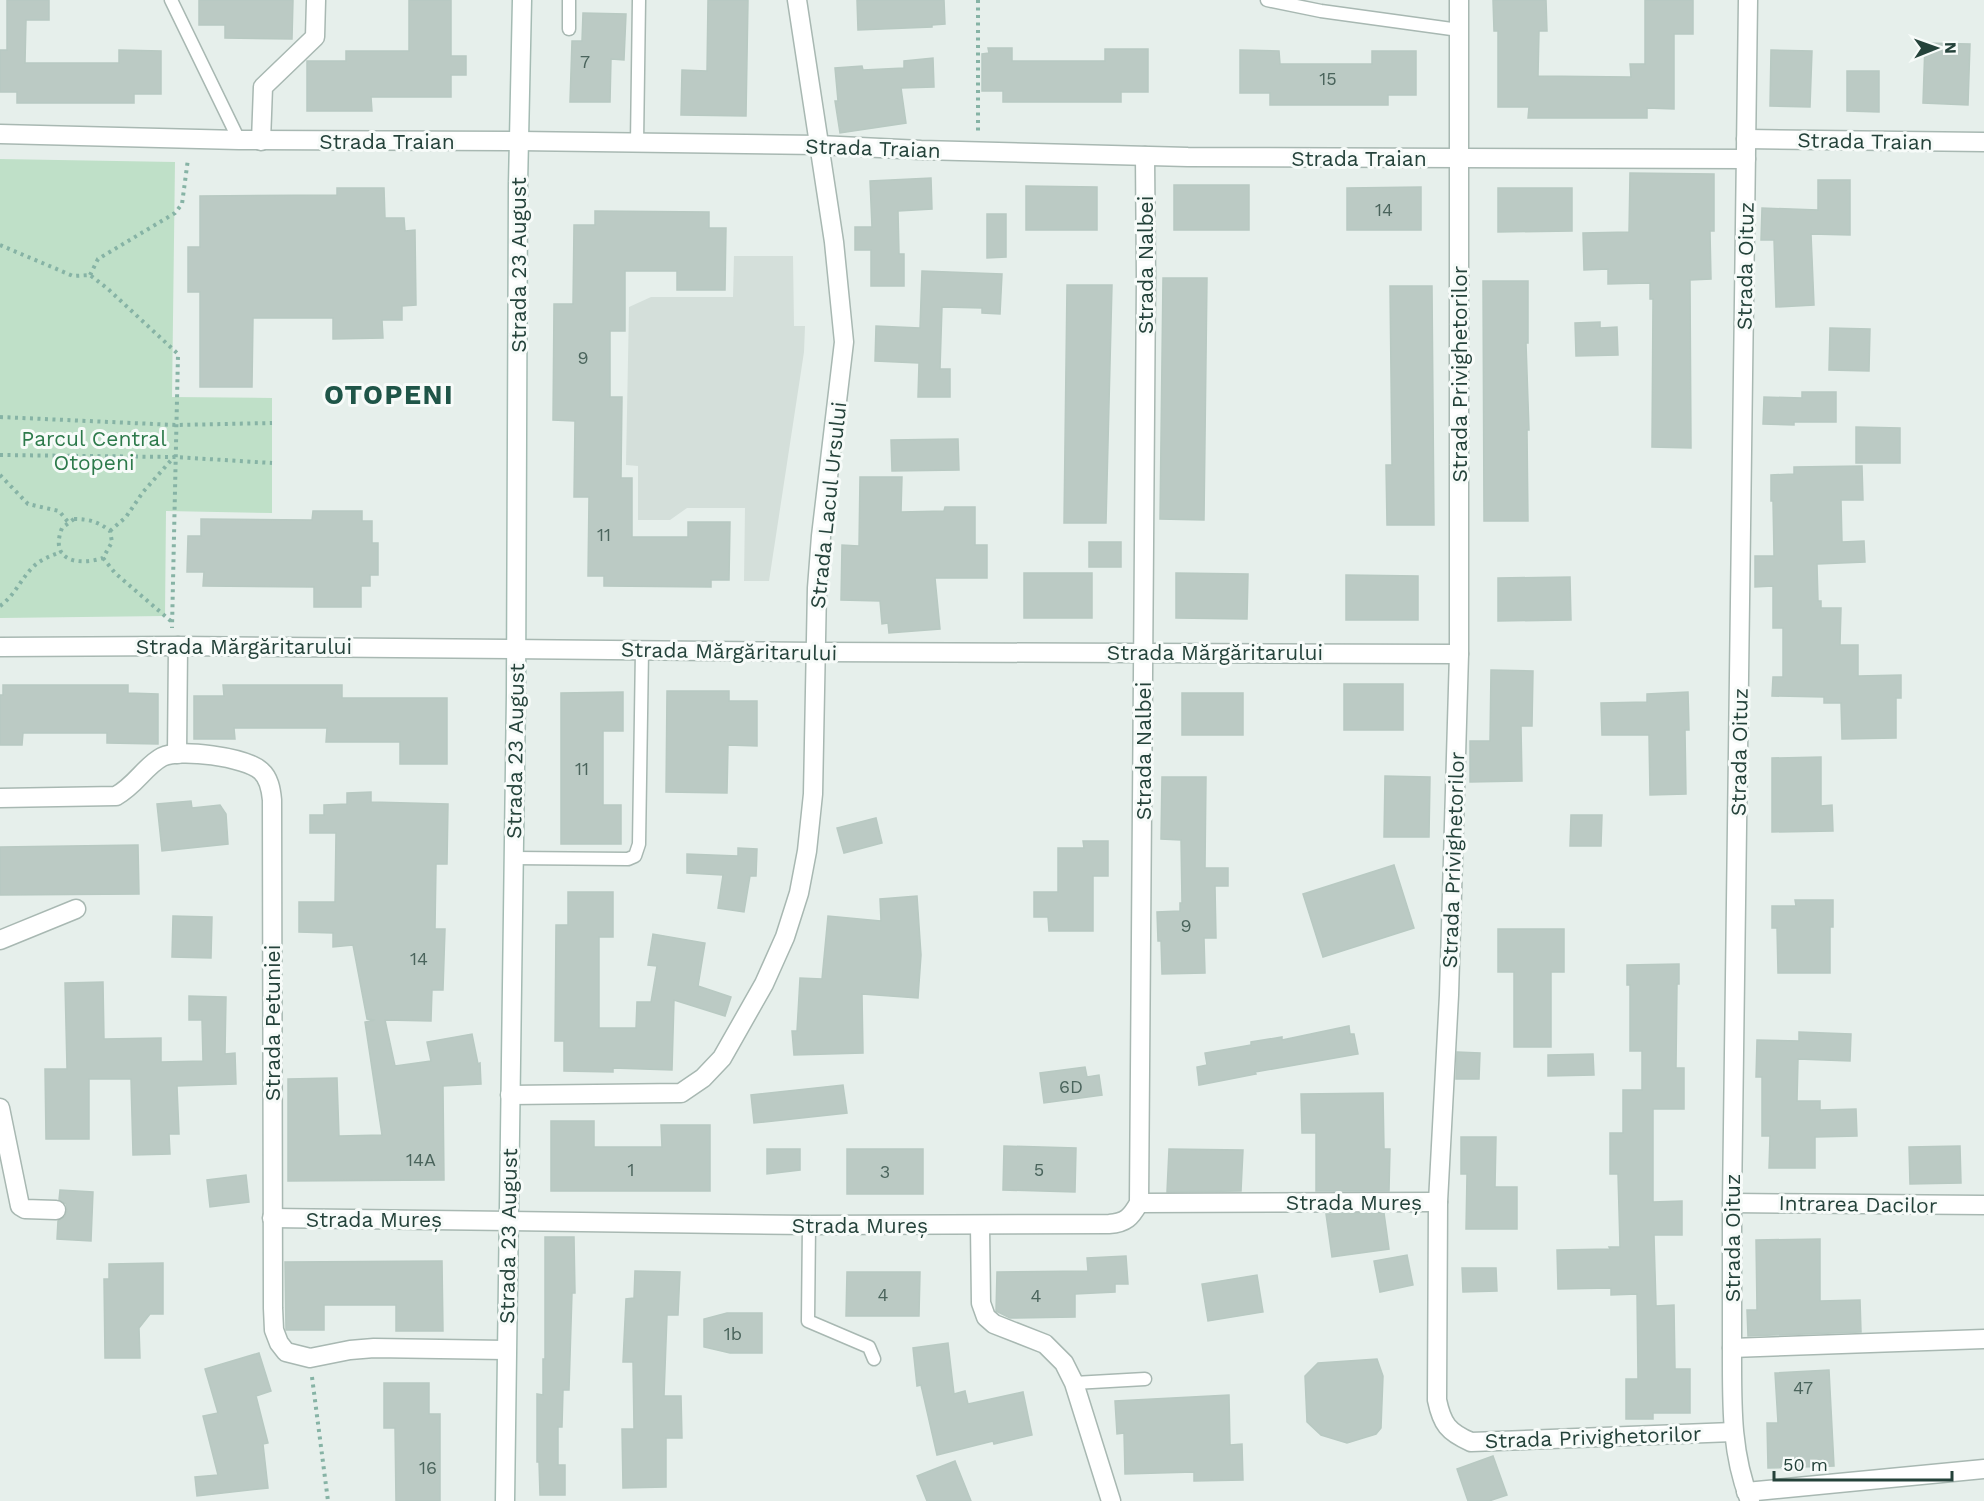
<svg xmlns="http://www.w3.org/2000/svg" width="1984" height="1501" viewBox="0 0 1984 1501" font-family="'Work Sans',sans-serif">
  <style>
    .built { fill: #d4dfda }
    .green { fill: #bfe0c8 }
    .building { fill: #bbcac4; stroke: #b8c9c2; stroke-width: 1.5 }
    .lines { fill: none; stroke-linecap: round; stroke-linejoin: round }
    .lane-casing { stroke: #a8b8b2; stroke-width: 15 }
    .street-casing { stroke: #a8b8b2; stroke-width: 21 }
    .secondary-casing { stroke: #a4bbb3; stroke-width: 21 }
    .path { stroke: #86b3a5; stroke-width: 4; stroke-dasharray: 3 4.5; stroke-linecap: butt }
    .lane { stroke: #fff; stroke-width: 12 }
    .street { stroke: #fff; stroke-width: 18 }
    .secondary { stroke: #fff; stroke-width: 18 }
    .labels { text-anchor: middle; dominant-baseline: central; stroke-width: 6; stroke-linejoin: round; paint-order: stroke }
    .number-label { font-size: 18px; fill: #4a645c }
    .street-label { font-size: 21px; fill: #24423a; stroke: #f7fbf9 }
    .park-label { font-size: 21px; fill: #2d7a4b; stroke: #f7fbf9 }
    .district-label { font-size: 27px; font-weight: bold; letter-spacing: 1.5px; fill: #1f5548; stroke: #f7fbf9 }
  </style>
  <rect width="100%" height="100%" fill="#e6efeb"/>
  <polygon class="built" points="734,256 793,256 794,326 805,326 804,352 769,581 744,581 745,508 687,508 670,520 638,520 638,466 626,465 629,307 651,297 733,297"/>
  <polygon class="green" points="0,159 175,162 172,397 272,398 272,513 166,511 165,616 0,618"/>
  <g class="building">
    <polygon points="7,0 49,0 49,20 26,20 25,63 119,63 119,50 161,51 161,94 134,94 134,103 17,103 17,92 0,92 0,50 7,50"/>
    <polygon points="199,0 293,0 292,39 225,38 225,25 199,25"/>
    <polygon points="409,0 451,0 451,56 466,56 466,75 451,75 451,97 371,97 372,111 307,111 307,61 346,61 346,51 409,51"/>
    <polygon points="708,0 748,0 746,116 681,115 682,70 707,71"/>
    <polygon points="857,0 944,0 945,24 932,25 932,27 858,30"/>
    <polygon points="1493,0 1546,0 1547,31 1539,31 1538,76 1631,77 1630,64 1645,64 1645,0 1693,0 1693,34 1674,34 1674,109 1647,108 1647,118 1528,118 1529,107 1498,107 1498,31 1494,31"/>
    <polygon points="583,13 626,14 624,60 611,59 610,102 570,102 572,41 582,41"/>
    <polygon points="1925,43 1970,44 1968,105 1923,103"/>
    <polygon points="988,48 1012,48 1012,61 1105,61 1105,49 1148,49 1148,92 1121,92 1121,102 1003,102 1003,91 982,91 982,54 989,53"/>
    <polygon points="1240,50 1279,51 1280,64 1372,64 1372,51 1416,51 1416,95 1388,95 1388,105 1270,105 1270,93 1240,93"/>
    <polygon points="1771,50 1812,51 1810,107 1770,106"/>
    <polygon points="933,58 934,87 901,88 906,123 840,133 835,101 838,101 835,68 862,66 863,70 904,68 904,61"/>
    <polygon points="1847,71 1879,71 1879,112 1847,111"/>
    <polygon points="1630,173 1714,174 1714,231 1710,231 1711,279 1690,280 1691,448 1652,447 1653,299 1650,299 1650,283 1608,284 1608,269 1584,270 1583,233 1629,232"/>
    <polygon points="931,178 932,209 898,211 899,254 904,254 904,286 871,286 871,250 855,250 855,227 872,227 870,181"/>
    <polygon points="1818,180 1850,180 1850,235 1811,234 1814,305 1776,307 1774,240 1761,240 1762,208 1818,210"/>
    <rect x="1174" y="185" width="75" height="45"/>
    <polygon points="1026,186 1097,187 1097,230 1026,230"/>
    <polygon points="1421,187 1421,230 1347,230 1347,188"/>
    <polygon points="337,188 384,188 385,218 404,218 405,231 415,230 416,305 402,306 402,320 382,320 383,338 333,339 333,318 253,318 252,387 200,387 200,292 188,292 188,247 200,247 200,196 337,195"/>
    <polygon points="1498,188 1572,188 1572,231 1498,232"/>
    <polygon points="595,211 709,212 709,228 726,228 725,290 677,290 677,271 625,271 625,331 610,331 610,397 622,397 621,478 632,478 632,537 688,537 688,522 730,522 729,580 711,580 711,587 604,586 604,576 588,576 589,497 574,497 575,421 553,420 554,304 573,304 574,225 595,225"/>
    <polygon points="987,214 1006,214 1006,257 987,258"/>
    <polygon points="922,271 1002,274 1000,314 982,313 982,308 942,307 940,369 950,369 950,397 918,397 919,363 875,361 876,326 920,328"/>
    <polygon points="1163,278 1207,278 1204,520 1160,519"/>
    <polygon points="1483,281 1528,281 1528,343 1526,343 1529,430 1527,430 1528,521 1484,521"/>
    <polygon points="1067,285 1112,285 1106,523 1064,523"/>
    <polygon points="1390,286 1432,286 1434,525 1387,525 1386,465 1392,465"/>
    <polygon points="1600,322 1600,328 1617,327 1618,355 1576,356 1575,323"/>
    <polygon points="1830,328 1870,329 1869,371 1829,370"/>
    <polygon points="1802,392 1836,392 1836,422 1794,422 1794,425 1763,424 1764,397 1802,398"/>
    <polygon points="1856,427 1900,428 1900,463 1856,463"/>
    <polygon points="958,439 959,470 892,471 891,440"/>
    <polygon points="1862,466 1863,500 1841,500 1842,542 1864,541 1865,562 1817,564 1818,601 1821,601 1821,608 1841,608 1840,645 1858,645 1858,676 1901,675 1901,698 1896,698 1896,738 1842,739 1841,703 1824,703 1824,697 1772,696 1773,677 1783,677 1783,628 1773,628 1773,586 1755,587 1755,556 1774,556 1773,501 1771,501 1771,475 1794,474 1794,467"/>
    <polygon points="860,477 902,477 901,512 944,511 945,507 975,507 975,545 987,545 987,578 935,578 940,629 889,633 888,623 882,624 880,601 841,600 842,545 859,546"/>
    <polygon points="313,511 362,511 362,521 372,521 372,543 378,543 378,575 370,575 370,586 361,586 361,607 314,607 314,587 203,586 204,572 187,572 188,536 201,536 201,519 312,520"/>
    <rect x="1089" y="542" width="32" height="25"/>
    <rect x="1024" y="573" width="68" height="45"/>
    <polygon points="1176,573 1248,574 1247,619 1176,618"/>
    <polygon points="1346,575 1418,576 1418,620 1346,620"/>
    <polygon points="1570,577 1571,620 1498,621 1498,578"/>
    <polygon points="1491,670 1533,671 1532,726 1521,726 1522,781 1470,782 1470,741 1490,741"/>
    <rect x="1344" y="684" width="59" height="46"/>
    <polygon points="3,685 128,685 128,693 158,694 158,744 107,743 107,733 23,733 22,745 0,745 0,695 3,695"/>
    <polygon points="223,685 342,685 342,698 447,698 447,764 400,764 400,742 326,742 327,728 234,728 235,739 194,739 194,696 224,696"/>
    <polygon points="667,691 729,691 729,701 757,701 757,746 728,745 727,793 666,792"/>
    <polygon points="623,692 623,731 603,731 603,805 621,805 621,844 561,844 561,693"/>
    <polygon points="1688,692 1689,730 1685,730 1686,794 1650,795 1649,735 1602,735 1601,703 1647,702 1647,694"/>
    <rect x="1182" y="693" width="61" height="42"/>
    <polygon points="1821,757 1821,806 1832,805 1833,831 1772,832 1772,758"/>
    <polygon points="1385,776 1430,777 1429,837 1384,837"/>
    <polygon points="1162,777 1206,777 1205,868 1228,868 1228,886 1215,886 1216,938 1204,938 1205,973 1162,974 1161,941 1158,941 1157,912 1180,911 1180,903 1182,903 1181,840 1161,839"/>
    <polygon points="371,792 371,802 448,804 447,864 436,864 435,929 445,929 443,990 432,990 431,1021 385,1020 395,1066 431,1061 427,1042 472,1034 478,1064 480,1063 481,1084 443,1086 444,1180 288,1181 288,1079 337,1078 339,1136 382,1135 365,1022 375,1020 367,1019 353,945 333,947 333,933 299,932 299,902 335,902 336,833 310,833 310,815 324,815 324,805 347,804 347,793"/>
    <polygon points="191,801 192,808 220,805 226,814 228,844 162,851 157,804"/>
    <polygon points="1571,815 1602,815 1601,846 1570,846"/>
    <polygon points="876,818 882,843 844,853 837,828"/>
    <polygon points="1083,841 1108,841 1108,876 1093,876 1093,931 1049,931 1048,917 1034,917 1034,892 1058,892 1058,848 1084,848"/>
    <polygon points="138,845 139,894 0,895 0,847"/>
    <polygon points="738,848 757,849 756,876 750,876 744,912 718,908 723,875 687,873 687,854 738,856"/>
    <polygon points="1394,865 1414,928 1323,957 1303,894"/>
    <polygon points="568,892 613,892 613,937 599,937 599,1028 636,1028 637,1002 651,1002 657,966 648,965 653,934 705,943 698,986 731,997 725,1016 674,1000 672,1070 613,1068 613,1072 564,1071 564,1041 555,1041 556,925 568,925"/>
    <polygon points="917,896 921,955 918,998 862,994 863,1053 794,1055 792,1031 797,1031 800,978 822,979 828,916 881,921 880,899"/>
    <polygon points="1795,900 1833,900 1833,927 1830,927 1830,973 1778,973 1777,928 1772,928 1772,906 1796,906"/>
    <polygon points="173,916 212,917 211,958 172,957"/>
    <polygon points="1498,929 1564,929 1564,972 1551,972 1551,1047 1514,1047 1514,972 1498,972"/>
    <polygon points="1679,964 1679,984 1677,984 1676,1068 1684,1068 1684,1109 1653,1109 1653,1202 1682,1201 1682,1235 1654,1235 1656,1306 1674,1305 1675,1369 1690,1369 1690,1413 1653,1413 1653,1419 1626,1419 1626,1379 1638,1379 1637,1294 1611,1295 1611,1288 1558,1289 1557,1250 1610,1249 1609,1247 1620,1247 1618,1174 1610,1174 1610,1133 1623,1133 1623,1090 1642,1090 1642,1051 1630,1051 1630,985 1627,985 1627,965"/>
    <polygon points="103,982 104,1039 161,1038 161,1062 203,1061 202,1020 189,1020 189,996 226,997 225,1054 235,1053 236,1084 177,1086 179,1134 169,1134 170,1154 133,1155 131,1079 89,1079 89,1139 46,1139 45,1069 67,1069 65,983"/>
    <polygon points="1349,1026 1350,1034 1354,1034 1358,1054 1255,1072 1256,1074 1199,1085 1197,1067 1207,1065 1205,1053 1251,1045 1251,1042 1282,1037 1282,1040"/>
    <polygon points="1799,1032 1851,1034 1850,1061 1798,1059 1797,1101 1820,1101 1820,1110 1856,1109 1857,1136 1815,1137 1815,1168 1769,1168 1770,1136 1762,1136 1762,1077 1756,1077 1757,1040 1799,1041"/>
    <polygon points="1457,1052 1480,1053 1479,1079 1456,1079"/>
    <polygon points="1593,1054 1594,1075 1548,1076 1548,1055"/>
    <polygon points="1085,1067 1087,1077 1099,1075 1102,1095 1044,1103 1040,1073"/>
    <polygon points="843,1085 847,1113 754,1123 751,1095"/>
    <polygon points="1383,1093 1384,1149 1390,1149 1389,1191 1316,1191 1316,1133 1302,1133 1301,1094"/>
    <polygon points="551,1121 594,1121 594,1147 662,1147 661,1125 710,1125 710,1191 551,1191"/>
    <polygon points="1461,1137 1496,1137 1495,1187 1517,1187 1517,1229 1466,1229 1467,1174 1461,1174"/>
    <polygon points="1004,1146 1076,1148 1075,1192 1003,1190"/>
    <polygon points="1960,1146 1961,1183 1910,1184 1909,1147"/>
    <polygon points="767,1149 800,1149 800,1170 767,1174"/>
    <rect x="847" y="1149" width="76" height="45"/>
    <polygon points="1169,1149 1243,1150 1241,1191 1167,1192"/>
    <polygon points="246,1175 249,1202 210,1207 207,1180"/>
    <polygon points="60,1190 93,1192 91,1241 57,1239 58,1221 65,1216 67,1211 66,1204 59,1200"/>
    <polygon points="1384,1213 1389,1249 1332,1257 1326,1214"/>
    <polygon points="545,1237 574,1237 575,1293 572,1293 569,1390 563,1390 562,1427 558,1427 558,1465 565,1465 565,1495 540,1495 539,1462 537,1462 537,1394 543,1395 543,1359 545,1359"/>
    <polygon points="1820,1239 1820,1301 1860,1300 1861,1332 1748,1336 1747,1310 1757,1310 1756,1240"/>
    <polygon points="1407,1255 1413,1285 1380,1292 1374,1261"/>
    <polygon points="1126,1256 1128,1284 1115,1284 1115,1292 1075,1294 1075,1317 1010,1318 996,1311 997,1272 1088,1271 1087,1258"/>
    <polygon points="442,1261 443,1331 396,1331 396,1305 324,1305 324,1330 286,1330 285,1262"/>
    <polygon points="163,1263 163,1314 150,1314 139,1328 140,1358 105,1358 104,1279 109,1279 109,1264"/>
    <polygon points="1462,1268 1496,1268 1497,1291 1463,1292"/>
    <polygon points="635,1271 680,1272 678,1315 667,1315 664,1396 681,1396 682,1438 666,1438 666,1487 623,1488 622,1429 634,1429 633,1362 623,1362 626,1299 634,1298"/>
    <polygon points="847,1272 920,1272 919,1316 846,1316"/>
    <polygon points="1257,1275 1263,1312 1208,1321 1202,1284"/>
    <polygon points="727,1313 762,1313 762,1353 730,1353 704,1347 704,1319"/>
    <polygon points="948,1343 954,1394 965,1391 968,1404 1023,1392 1032,1435 994,1444 993,1441 937,1455 921,1385 917,1386 913,1348"/>
    <polygon points="259,1353 271,1391 256,1396 268,1443 263,1444 268,1488 197,1496 195,1477 218,1475 203,1416 218,1413 205,1369"/>
    <polygon points="1377,1359 1383,1376 1381,1428 1376,1434 1347,1443 1321,1435 1307,1422 1305,1376 1318,1363"/>
    <polygon points="1829,1370 1834,1466 1768,1468 1767,1423 1778,1423 1775,1373"/>
    <polygon points="384,1383 429,1383 429,1414 440,1414 440,1501 396,1501 395,1428 384,1428"/>
    <polygon points="1229,1395 1230,1445 1242,1444 1243,1480 1194,1481 1194,1472 1125,1474 1124,1433 1117,1434 1115,1401"/>
    <polygon points="1493,1456 1507,1495 1489,1501 1468,1501 1457,1469"/>
    <polygon points="955,1461 971,1501 927,1501 917,1476"/>
  </g>
  <g class="lines">
    <g class="lane-casing">
      <g id="lane">
        <polyline points="171,0 239,140"/>
        <polyline points="1267,0 1321,11 1459,30"/>
        <polyline points="569,29 569,0"/>
        <polyline points="637,143 639,0"/>
        <polyline points="513,858 628,859 635,856 639,844 642,650"/>
        <polyline points="809,1225 808,1321 869,1347 874,1359"/>
        <polyline points="1074,1383 1145,1379"/>
      </g>
    </g>
    <g class="street-casing">
      <g id="street">
        <path d="M 1459,0 L 1459,654 L 1449,995 L 1438,1202 L 1437,1400 C 1442,1424 1448,1432 1471,1442 L 1733,1432"/>
        <path d="M 1748,0 L 1732,1203 C 1732,1254 1732,1304 1732,1355 C 1732,1405 1731,1454 1750,1501"/>
        <polyline points="0,134 239,140 519,141 819,145 921,150 1188,157 1746,159"/>
        <polyline points="1746,139 1984,142"/>
        <polyline points="261,141 263,87 315,37 316,0"/>
        <polyline points="0,647 178,646 817,652 1459,654"/>
        <polyline points="177,754 178,646"/>
        <path d="M 0,798 L 116,796 C 136,785 145,766 162,757 C 179,748 246,757 261,771 C 269,778 271,789 272,800 L 273,1308 L 274,1330 L 279,1343 L 286,1352 L 310,1358 L 350,1350 L 374,1348 L 506,1350"/>
        <polyline points="0,940 76,909"/>
        <polyline points="510,1095 681,1093 703,1078 722,1058 764,984 785,937 799,893 807,851 813,794 817,588 821,536 844,342 834,242 797,0"/>
        <polyline points="0,1108 20,1206 25,1209 56,1210"/>
        <polyline points="1139,1203 1438,1202"/>
        <polyline points="1732,1203 1984,1205"/>
        <path d="M 272,1218 L 809,1225 L 1109,1224 C 1126,1223 1131,1217 1139,1203 L 1146,279 L 1145,156"/>
        <polyline points="980,1226 981,1303 986,1317 994,1324 1045,1344 1064,1363 1074,1383 1111,1501"/>
        <polyline points="1732,1348 1984,1339"/>
        <polyline points="1746,1492 1984,1469"/>
      </g>
    </g>
    <g class="secondary-casing">
      <polyline id="secondary" points="505,1501 516,694 518,185 522,0"/>
    </g>
    <g class="path">
      <polyline points="978,0 978,131"/>
      <polyline points="0,245 73,276 90,275 108,289 178,354 172,628"/>
      <polyline points="90,275 98,259 175,213 182,204 188,159"/>
      <polyline points="0,417 176,425 272,423"/>
      <polyline points="0,455 175,457 272,463"/>
      <polyline points="0,475 28,504 59,511 68,522"/>
      <path d="M 74,519 C 89,519 99,522 110,531 L 112,542 L 103,558 C 78,566 49,561 62,528 Z"/>
      <polyline points="110,531 126,517 143,492 174,457"/>
      <polyline points="103,558 115,573 172,622"/>
      <path d="M 0,606 C 14,596 20,581 31,569 C 39,560 50,556 61,552"/>
      <polyline points="312,1377 328,1501"/>
    </g>
    <use href="#lane" class="lane"/>
    <use href="#street" class="street"/>
    <use href="#secondary" class="secondary"/>
  </g>
  <g class="labels">
    <g class="number-label">
      <text x="585" y="61">7</text>
      <text x="1328" y="78">15</text>
      <text x="1384" y="209">14</text>
      <text x="583" y="357">9</text>
      <text x="604" y="534">11</text>
      <text x="582" y="768">11</text>
      <text x="1186" y="925">9</text>
      <text x="419" y="958">14</text>
      <text x="1071" y="1086">6D</text>
      <text x="421" y="1159">14A</text>
      <text x="631" y="1169">1</text>
      <text x="1039" y="1169">5</text>
      <text x="885" y="1171">3</text>
      <text x="883" y="1294">4</text>
      <text x="1036" y="1295">4</text>
      <text x="733" y="1333">1b</text>
      <text x="1803" y="1387">47</text>
      <text x="428" y="1467">16</text>
    </g>
    <g class="street-label">
      <text x="387" y="141">Strada Traian</text>
      <text transform="translate(1865 141) rotate(1)">Strada Traian</text>
      <text transform="translate(873 148) rotate(2)">Strada Traian</text>
      <text x="1359" y="158">Strada Traian</text>
      <text transform="translate(518 265) rotate(-90)">Strada 23 August</text>
      <text transform="translate(1145 265) rotate(-90)">Strada Nalbei</text>
      <text transform="translate(1745 266) rotate(-89)">Strada Oituz</text>
      <text transform="translate(1459 374) rotate(-90)">Strada Privighetorilor</text>
      <text transform="translate(828 505) rotate(-84)">Strada Lacul Ursului</text>
      <text x="244" y="646">Strada Mărgăritarului</text>
      <text transform="translate(729 651) rotate(1)">Strada Mărgăritarului</text>
      <text x="1215" y="652">Strada Mărgăritarului</text>
      <text transform="translate(515 751) rotate(-89)">Strada 23 August</text>
      <text transform="translate(1143 751) rotate(-90)">Strada Nalbei</text>
      <text transform="translate(1739 752) rotate(-89)">Strada Oituz</text>
      <text transform="translate(1453 860) rotate(-88)">Strada Privighetorilor</text>
      <text transform="translate(272 1023) rotate(-90)">Strada Petuniei</text>
      <text x="1354" y="1202">Strada Mureș</text>
      <text transform="translate(1858 1204) rotate(1)">Intrarea Dacilor</text>
      <text x="374" y="1219">Strada Mureș</text>
      <text x="860" y="1225">Strada Mureș</text>
      <text transform="translate(508 1236) rotate(-89)">Strada 23 August</text>
      <text transform="translate(1732 1238) rotate(-90)">Strada Oituz</text>
      <text transform="translate(1593 1437) rotate(-2)">Strada Privighetorilor</text>
    </g>
    <g class="park-label">
      <text x="94" y="438">Parcul Central<tspan x="94" dy="24">Otopeni</tspan></text>
    </g>
    <g class="district-label">
      <text x="389" y="395">OTOPENI</text>
    </g>
  </g>
  <g transform="translate(1936 48) rotate(89)" stroke="#f7fbf9" stroke-width="4.5" paint-order="stroke">
  <path d="M0-4.5L10 22L0 15L-10 22Z" fill="#24423a"/>
  <text y="-9" font-size="16" font-weight="bold" text-anchor="middle" fill="#24423a">N</text>
  </g>
  <path d="M1774 1471v9h178v-9" fill="none" stroke="#24423a" stroke-width="3"/>
  <text x="1783" y="1471" font-size="18" fill="#24423a" stroke="#f7fbf9" stroke-width="4.5" paint-order="stroke">50 m</text>
</svg>
